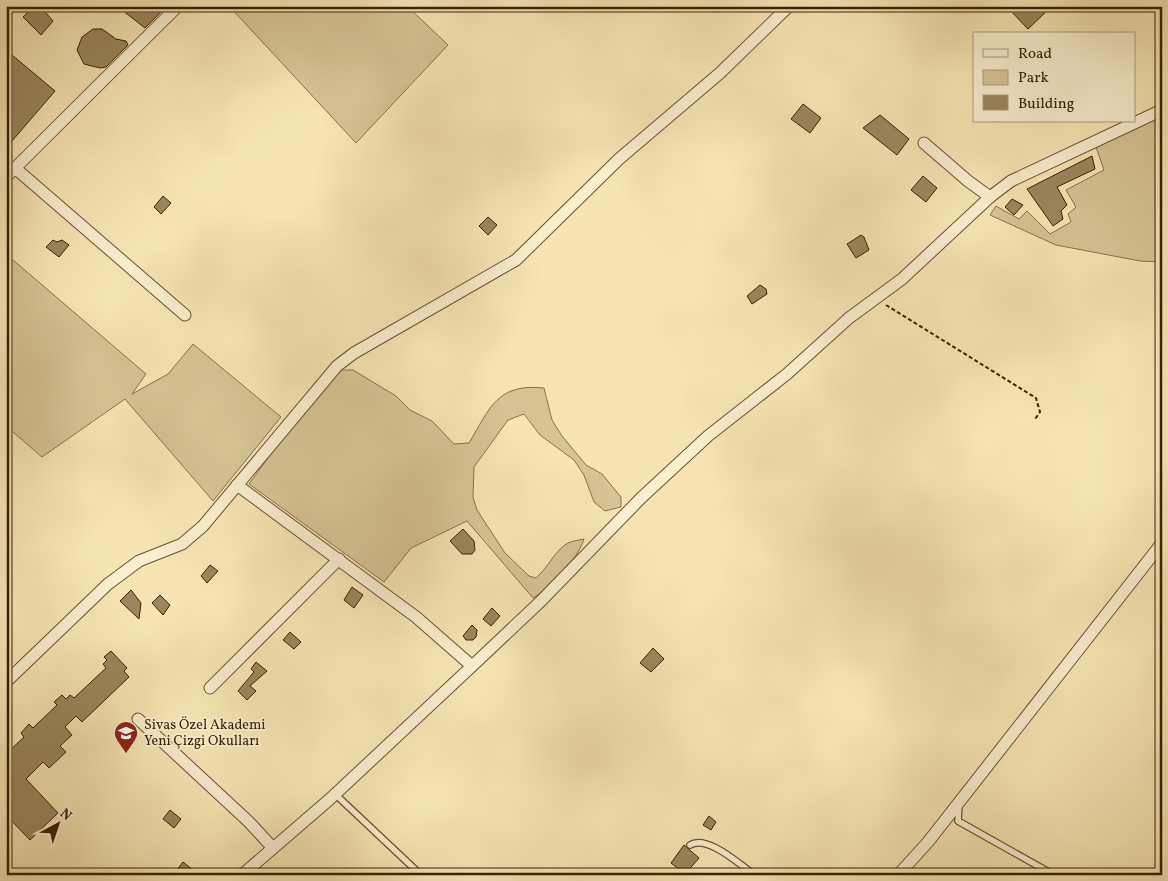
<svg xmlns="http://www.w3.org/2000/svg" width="1168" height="881" viewBox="0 0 1168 881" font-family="Vollkorn,serif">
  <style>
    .green { fill: #d6c495; stroke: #88724a }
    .building { fill: #9b865d; stroke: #392000 }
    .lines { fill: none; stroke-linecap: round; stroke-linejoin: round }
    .lane-casing { stroke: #68512d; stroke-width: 8 }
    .street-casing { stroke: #68512d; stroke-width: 13 }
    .path { stroke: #392000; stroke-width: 2; stroke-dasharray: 4 2.5; stroke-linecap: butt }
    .lane { stroke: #f9eece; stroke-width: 5.5 }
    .street { stroke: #f9eece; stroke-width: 11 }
    .labels { text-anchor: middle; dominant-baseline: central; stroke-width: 4; stroke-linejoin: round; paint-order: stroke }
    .poi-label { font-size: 14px; fill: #392000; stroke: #f9eece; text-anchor: start }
  </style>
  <rect width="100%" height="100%" fill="#f6e5b3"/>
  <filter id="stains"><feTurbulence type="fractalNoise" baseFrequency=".004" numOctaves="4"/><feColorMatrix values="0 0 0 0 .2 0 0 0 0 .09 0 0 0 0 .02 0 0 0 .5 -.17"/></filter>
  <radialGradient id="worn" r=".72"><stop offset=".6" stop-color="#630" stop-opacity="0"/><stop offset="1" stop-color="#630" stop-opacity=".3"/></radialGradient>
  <g class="green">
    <polygon points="229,6 407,6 448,45 356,143"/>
    <polygon points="1162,114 1162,262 1140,261 1056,245 990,215 996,206 1019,219 1027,211 1050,234 1071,222 1068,214 1076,207 1066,190 1104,170 1096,147"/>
    <polygon points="6,254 146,374 132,394 168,374 193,344 281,417 213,501 125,399 42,457 6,426"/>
    <path d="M 341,370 L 353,370 L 396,396 L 410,410 L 432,421 L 454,444 L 469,443 C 490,408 497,383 544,388 L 552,420 L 562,436 L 586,465 L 602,474 L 621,497 L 621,507 L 605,511 L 594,502 L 584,475 L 574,460 L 540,435 L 524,414 L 508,420 L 474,467 L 473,497 L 477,510 L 505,553 L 529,576 L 536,578 C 548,568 555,550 568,543 C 572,541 579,540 584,539 C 578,559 550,588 533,598 L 467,521 L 411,548 L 384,582 L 249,484 L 284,436 Z"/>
  </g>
  <g class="building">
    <polygon points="34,6 40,6 53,21 41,35 23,17"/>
    <polygon points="117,6 167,6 145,28"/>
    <polygon points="1006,6 1052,6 1028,29"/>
    <polygon points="93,29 102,29 116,39 126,41 128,45 106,67 100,68 84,64 77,50 82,37"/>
    <polygon points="6,50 55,91 6,148"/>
    <polygon points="803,104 821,118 810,133 791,119"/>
    <polygon points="880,115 909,139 897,155 863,128"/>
    <polygon points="1092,156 1095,169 1057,187 1067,205 1061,211 1063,219 1053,226 1027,189"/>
    <polygon points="923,176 937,188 926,202 911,190"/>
    <polygon points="163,196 171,203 161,214 154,207"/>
    <polygon points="1012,199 1023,205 1014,215 1005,207"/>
    <polygon points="488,217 497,225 488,235 479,226"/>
    <polygon points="861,235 864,237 869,250 856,258 847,244"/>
    <polygon points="53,240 57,242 62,240 69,245 59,257 46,247"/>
    <polygon points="760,285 766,289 767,294 752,304 747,296"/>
    <polygon points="463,529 474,541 475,550 472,554 462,554 450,541"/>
    <polygon points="210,565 218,571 207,583 201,576"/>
    <polygon points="352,587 363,595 354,608 344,600"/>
    <polygon points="131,590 141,603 139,619 120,601"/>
    <polygon points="160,595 170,605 163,615 152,603"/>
    <polygon points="492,608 500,616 491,626 483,619"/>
    <polygon points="472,625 477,630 476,637 473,640 466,640 463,636"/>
    <polygon points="290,632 301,642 294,649 283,640"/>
    <polygon points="653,648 664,659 651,672 640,663"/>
    <polygon points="111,651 127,668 124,671 129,677 82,722 76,716 65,727 72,735 60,746 66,752 49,768 43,762 26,779 58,813 30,840 6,815 6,754 24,737 21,733 29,724 33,728 57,705 54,702 62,695 66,699 70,695 74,698 106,668 103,664 107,660 104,657"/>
    <polygon points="256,662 267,671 250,686 256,691 247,700 238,691 254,672 251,669"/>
    <polygon points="170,810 181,819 174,828 163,819"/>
    <polygon points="709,816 716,822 711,830 703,825"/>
    <polygon points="684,845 699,858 685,874 671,863"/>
    <polygon points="183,862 193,870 189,875 173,875"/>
  </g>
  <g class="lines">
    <g class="lane-casing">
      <g id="lane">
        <polyline points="335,794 421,875"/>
        <polyline points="959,804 958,821 1054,875"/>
        <path d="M 690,845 C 707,834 740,865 755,875"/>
      </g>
    </g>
    <g class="street-casing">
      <g id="street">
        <polyline points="924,143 968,181 990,197"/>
        <polyline points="15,168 185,315"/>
        <polyline points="6,177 178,6"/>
        <polyline points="237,485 416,617 472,666"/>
        <polyline points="6,682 108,584 139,561 182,544 203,526 337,366 354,353 516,260 619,159 720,73 789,6"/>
        <polyline points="210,688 339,559"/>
        <polyline points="138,719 249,822 272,847"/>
        <polyline points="242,875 330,799 470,668 541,601 641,498 708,436 787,374 849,318 902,279 990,197 1011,181 1162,110"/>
        <polyline points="898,875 928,842 1162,543"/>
      </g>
    </g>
    <polyline class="path" points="886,305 1036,398 1040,412 1035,419"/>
    <use href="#lane" class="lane"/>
    <use href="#street" class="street"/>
  </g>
  <defs>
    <g id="school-pin" transform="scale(1.25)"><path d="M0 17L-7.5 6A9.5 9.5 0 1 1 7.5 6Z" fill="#8f2418" stroke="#f9eece"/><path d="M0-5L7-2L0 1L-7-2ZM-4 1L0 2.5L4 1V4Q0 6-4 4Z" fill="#fff"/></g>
  </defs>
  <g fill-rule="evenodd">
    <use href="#school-pin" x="126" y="733"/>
  </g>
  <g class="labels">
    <g class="poi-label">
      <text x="144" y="725">Sivas Özel Akademi<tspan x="144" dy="16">Yeni Çizgi Okulları</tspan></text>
    </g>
  </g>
  <rect width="1168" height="881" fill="none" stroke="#f6e5b3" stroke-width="25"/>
  <rect x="8" y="8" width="1153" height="866" fill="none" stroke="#392000" stroke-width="2.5"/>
  <rect x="12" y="12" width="1143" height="856" fill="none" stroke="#392000"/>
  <rect x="973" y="32" width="162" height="90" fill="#f9eece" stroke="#ac9c7c"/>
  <rect x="983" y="49" width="25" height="8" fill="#f9eece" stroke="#ac9c7c"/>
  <text x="1018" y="58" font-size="15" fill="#392000">Road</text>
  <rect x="983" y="70" width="25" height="15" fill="#d6c495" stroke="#ac9c7c"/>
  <text x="1018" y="82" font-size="15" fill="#392000">Park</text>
  <rect x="983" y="95" width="25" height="15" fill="#9b865d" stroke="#ac9c7c"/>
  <text x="1018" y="108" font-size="15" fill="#392000">Building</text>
  <g transform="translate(58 824) rotate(40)" stroke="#f9eece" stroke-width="4" paint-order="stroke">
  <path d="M0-4L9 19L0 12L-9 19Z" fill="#392000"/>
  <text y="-8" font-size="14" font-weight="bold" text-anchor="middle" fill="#392000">N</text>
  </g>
  <rect width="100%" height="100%" filter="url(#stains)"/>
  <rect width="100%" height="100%" fill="url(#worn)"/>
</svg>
